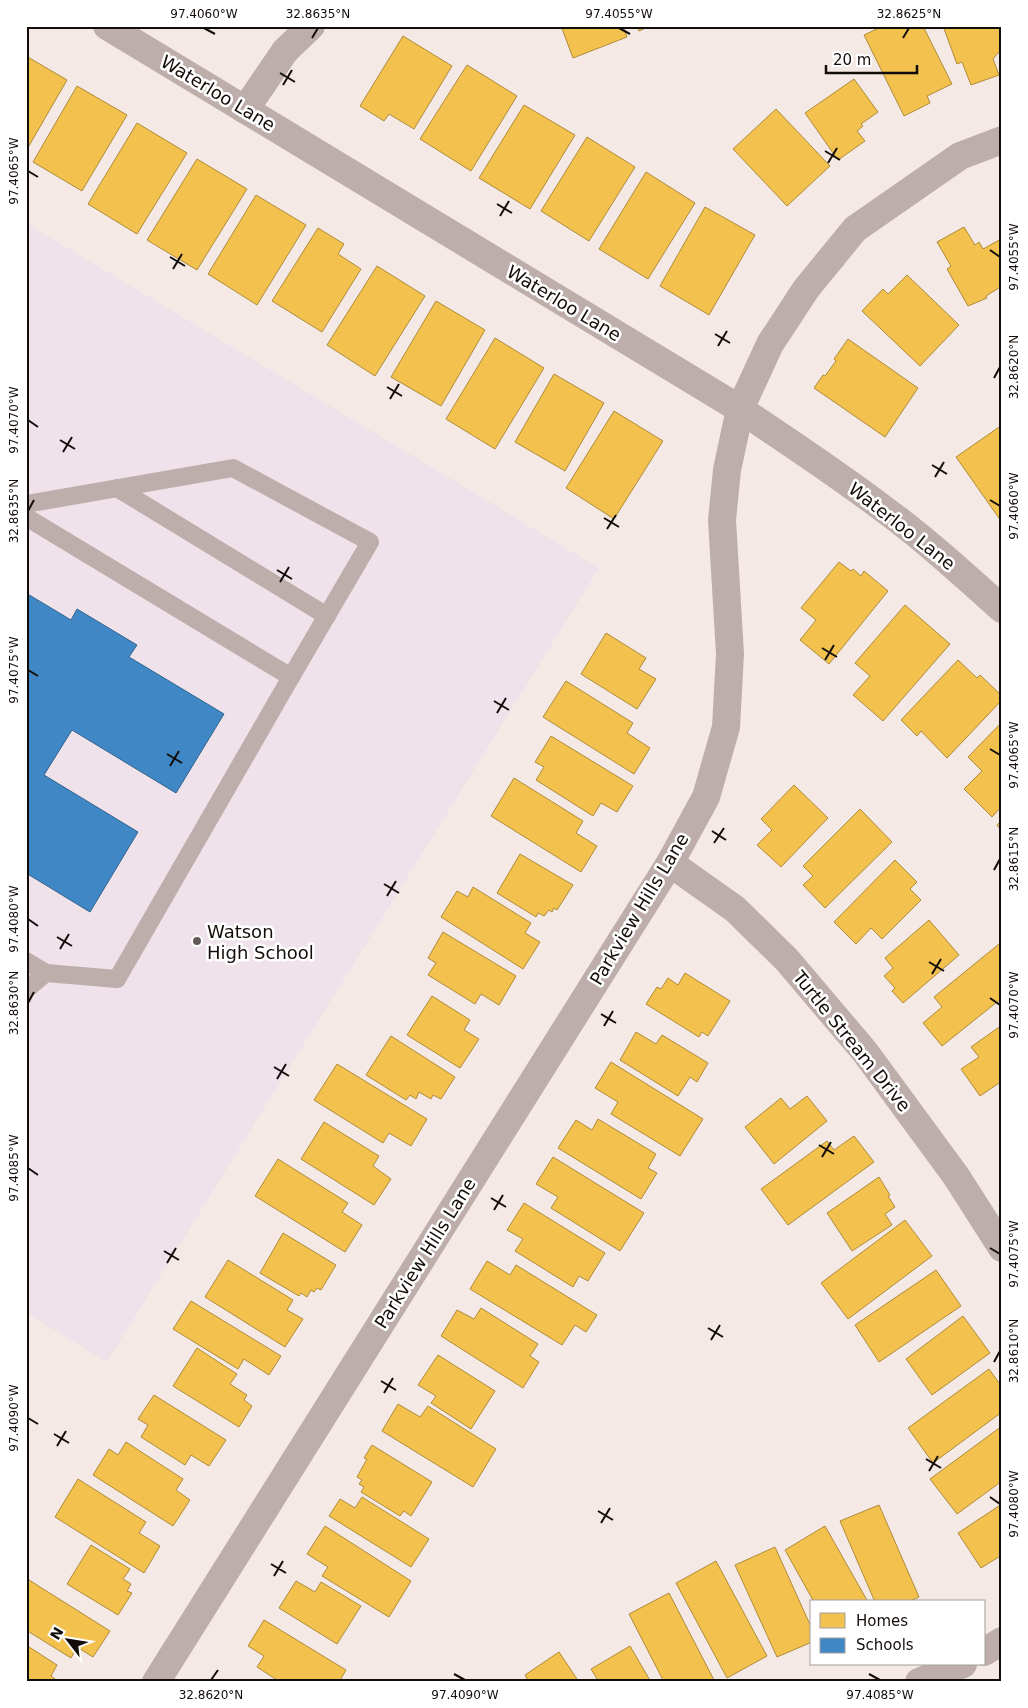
<svg xmlns="http://www.w3.org/2000/svg" width="1028" height="1708" viewBox="0 0 1028 1708" font-family="'DejaVu Sans',sans-serif">
  <style>
    .education { fill: #f0e2ea }
    .homes { fill: #f2c14e; stroke: #af8b3a }
    .schools { fill: #3f88c5; stroke: #32638d }
    .lines { fill: none; stroke-linecap: round; stroke-linejoin: round }
    .service { stroke: #beaeab; stroke-width: 18 }
    .minor { stroke: #beaeab; stroke-width: 28 }
    .tertiary { stroke: #beaeab; stroke-width: 28 }
    .ticks { fill: none; stroke: #130d0a; stroke-width: 2 }
    .poi-dot { fill: #625a56; stroke: #fff; stroke-width: 2 }
    .labels { text-anchor: middle; dominant-baseline: central; stroke-width: 5; stroke-linejoin: round; paint-order: stroke }
    .street-label { font-size: 18px; fill: #130d0a; stroke: #fff }
    .poi-label { font-size: 18px; fill: #130d0a; stroke: #fff; text-anchor: start }
    .neatline { fill: none; stroke: #130d0a; stroke-width: 2 }
    .ticks-label { font-size: 12px; text-anchor: middle; fill: #130d0a }
  </style>
  <rect width="100%" height="100%" fill="#f4e9e4"/>
  <polygon class="education" points="26,223 599,568 107,1362 26,1313"/>
  <g class="homes">
    <polygon points="561,26 623,26 627,37 573,58"/>
    <polygon points="637,26 650,26 639,31"/>
    <polygon points="883,26 923,26 952,84 927,96 930,103 904,116 864,35"/>
    <polygon points="943,26 1002,26 1002,52 998,53 993,59 999,75 971,85 962,62 957,64"/>
    <polygon points="403,36 452,66 414,129 389,114 384,121 360,106"/>
    <polygon points="26,56 67,80 26,151"/>
    <polygon points="467,65 517,96 471,171 420,139"/>
    <polygon points="854,79 878,112 861,124 863,126 857,131 865,141 838,160 805,113"/>
    <polygon points="77,86 127,115 82,191 33,162"/>
    <polygon points="524,105 575,135 530,209 479,178"/>
    <polygon points="776,109 830,166 787,206 733,149"/>
    <polygon points="137,123 187,153 137,234 88,204"/>
    <polygon points="587,137 635,167 589,241 541,211"/>
    <polygon points="197,159 247,189 197,270 147,240"/>
    <polygon points="646,172 695,203 648,279 599,249"/>
    <polygon points="256,195 306,225 257,305 208,274"/>
    <polygon points="705,207 755,235 709,315 660,286"/>
    <polygon points="964,227 975,245 979,242 983,249 1001,239 1002,241 1002,286 986,296 987,298 968,306 947,269 951,266 937,242"/>
    <polygon points="318,228 344,244 338,254 361,269 322,332 272,301"/>
    <polygon points="377,266 425,296 375,376 327,345"/>
    <polygon points="907,275 959,325 920,366 862,311 883,289 888,294"/>
    <polygon points="436,301 485,330 441,406 391,377"/>
    <polygon points="495,338 544,368 495,449 446,419"/>
    <polygon points="848,339 918,388 885,437 814,388 823,375 825,376 836,361 834,359"/>
    <polygon points="554,374 604,403 565,471 515,442"/>
    <polygon points="614,411 663,441 614,519 566,488"/>
    <polygon points="1002,425 1002,521 1001,521 956,457"/>
    <polygon points="839,562 851,571 853,569 861,576 864,571 888,591 829,664 800,640 816,620 801,608"/>
    <polygon points="905,605 950,644 883,721 853,695 870,676 855,663"/>
    <polygon points="606,633 646,658 639,669 656,679 637,709 581,674"/>
    <polygon points="958,660 977,678 980,675 1002,696 1002,700 947,758 921,731 917,736 901,720"/>
    <polygon points="566,681 633,723 627,733 650,748 634,774 543,717"/>
    <polygon points="1002,722 1002,806 992,817 964,789 982,771 968,757"/>
    <polygon points="551,736 633,786 617,812 601,803 593,816 536,780 544,767 535,762"/>
    <polygon points="514,778 583,821 576,833 597,846 581,872 491,816"/>
    <polygon points="794,785 828,818 781,867 757,845 772,830 761,819"/>
    <polygon points="860,809 892,842 825,908 803,885 813,876 803,866"/>
    <polygon points="1002,820 1002,831 997,825"/>
    <polygon points="520,854 573,885 557,910 554,908 552,912 549,910 544,916 538,913 536,917 497,893"/>
    <polygon points="895,860 917,882 910,889 921,900 882,939 871,928 856,944 834,922"/>
    <polygon points="473,887 531,923 525,933 540,942 523,969 441,917 457,891 468,897"/>
    <polygon points="929,920 959,955 903,1003 892,991 895,988 884,976 893,968 885,958"/>
    <polygon points="443,932 516,976 499,1005 481,994 475,1004 428,975 436,963 428,958"/>
    <polygon points="999,944 1002,947 1002,998 942,1046 923,1023 942,1007 934,997"/>
    <polygon points="685,973 730,1001 708,1036 702,1032 699,1037 646,1004 657,987 661,989 668,978 678,985"/>
    <polygon points="432,996 470,1020 464,1030 479,1039 460,1068 407,1035"/>
    <polygon points="1002,1025 1002,1081 980,1096 961,1069 979,1057 971,1047"/>
    <polygon points="636,1032 656,1044 662,1035 708,1063 697,1082 690,1077 678,1096 620,1060"/>
    <polygon points="391,1036 455,1077 441,1099 433,1095 431,1099 419,1092 416,1099 410,1095 406,1100 366,1075"/>
    <polygon points="611,1062 703,1119 680,1156 611,1114 618,1102 595,1088"/>
    <polygon points="337,1064 427,1119 411,1146 389,1133 383,1143 314,1100"/>
    <polygon points="807,1096 827,1121 774,1164 745,1127 781,1098 790,1109"/>
    <polygon points="598,1119 656,1154 648,1168 657,1173 641,1199 558,1148 576,1120 592,1130"/>
    <polygon points="324,1122 379,1156 373,1166 391,1179 374,1205 301,1159"/>
    <polygon points="854,1136 874,1162 788,1225 761,1189 827,1141 834,1150"/>
    <polygon points="553,1157 644,1213 620,1251 551,1208 558,1197 536,1184"/>
    <polygon points="278,1159 348,1203 342,1212 362,1225 345,1252 255,1196"/>
    <polygon points="879,1177 890,1195 888,1196 895,1207 885,1214 892,1225 852,1251 827,1213"/>
    <polygon points="524,1203 605,1253 588,1281 579,1276 573,1287 515,1251 523,1239 507,1230"/>
    <polygon points="905,1220 932,1256 848,1319 821,1283"/>
    <polygon points="283,1233 336,1265 321,1290 317,1288 314,1292 311,1290 307,1297 301,1293 299,1296 260,1273"/>
    <polygon points="228,1260 293,1300 287,1310 303,1319 285,1347 205,1297"/>
    <polygon points="487,1261 510,1275 516,1265 597,1315 586,1332 575,1325 562,1345 470,1289"/>
    <polygon points="936,1270 961,1306 879,1362 855,1325"/>
    <polygon points="191,1301 281,1356 269,1375 244,1359 238,1369 173,1329"/>
    <polygon points="481,1308 538,1344 530,1356 539,1362 523,1388 441,1336 457,1310 474,1319"/>
    <polygon points="963,1316 990,1353 932,1395 906,1359"/>
    <polygon points="197,1348 237,1374 230,1384 247,1395 244,1400 252,1406 239,1427 173,1386"/>
    <polygon points="438,1355 495,1391 471,1429 431,1403 436,1396 418,1385"/>
    <polygon points="989,1369 1002,1387 1002,1412 933,1463 908,1428"/>
    <polygon points="154,1395 226,1440 209,1466 191,1455 185,1465 141,1437 148,1425 138,1419"/>
    <polygon points="398,1404 420,1417 428,1406 496,1449 473,1487 382,1431"/>
    <polygon points="1002,1426 1002,1481 957,1514 930,1479"/>
    <polygon points="126,1442 183,1479 176,1490 190,1500 173,1526 93,1475 109,1449 118,1455"/>
    <polygon points="372,1445 432,1482 411,1516 404,1511 400,1516 361,1492 364,1487 359,1484 362,1480 357,1477 367,1459 364,1458"/>
    <polygon points="78,1479 146,1522 139,1533 160,1546 144,1573 55,1517"/>
    <polygon points="362,1497 429,1539 411,1567 329,1516 340,1499 355,1508"/>
    <polygon points="1002,1504 1002,1555 981,1568 958,1533"/>
    <polygon points="879,1505 919,1597 908,1602 875,1602 840,1521"/>
    <polygon points="325,1526 411,1581 389,1617 322,1576 328,1567 307,1554"/>
    <polygon points="825,1526 868,1602 814,1602 785,1550"/>
    <polygon points="91,1545 130,1569 123,1579 131,1584 127,1591 132,1593 118,1615 67,1584"/>
    <polygon points="775,1547 812,1629 812,1642 777,1657 735,1565"/>
    <polygon points="716,1561 767,1656 727,1678 676,1583"/>
    <polygon points="29,1580 110,1631 93,1657 77,1647 71,1658 26,1630 26,1584"/>
    <polygon points="296,1581 315,1592 321,1582 361,1606 337,1644 279,1608"/>
    <polygon points="669,1593 714,1680 712,1682 664,1682 629,1614"/>
    <polygon points="264,1620 346,1670 339,1682 280,1682 257,1667 264,1656 248,1646"/>
    <polygon points="26,1645 57,1665 51,1676 59,1682 26,1682"/>
    <polygon points="630,1646 651,1682 599,1682 591,1669"/>
    <polygon points="559,1652 579,1682 529,1682 525,1675"/>
  </g>
  <polygon class="schools" points="26,593 71,620 77,609 137,645 129,657 224,714 176,793 72,730 44,775 138,832 90,912 26,873"/>
  <g class="lines">
    <g class="service">
      <polyline points="117,488 327,616"/>
      <polyline points="26,504 233,468 370,542 291,677 117,979 46,973 26,961"/>
      <polyline points="26,517 291,677"/>
      <polyline points="26,990 46,973"/>
    </g>
    <g class="minor">
      <path d="M 107,26 L 740,409 C 789,442 838,474 885,510 C 926,540 964,575 1002,609"/>
      <polyline points="245,110 285,51 311,26"/>
      <polyline points="670,863 735,909 787,960 865,1052 956,1176 1002,1248"/>
      <polyline points="984,1652 1002,1641"/>
      <polyline points="919,1682 963,1664"/>
    </g>
    <polyline class="tertiary" points="156,1682 670,863 706,797 726,727 730,654 722,520 727,470 740,409 770,344 806,289 855,229 960,156 1002,140"/>
  </g>
  <path class="ticks" d="M 204,28 L 215,34M 619,28 L 630,34M 312,38 L 318,28M 903,38 L 909,28M 280,73 L 295,82M 283,85 L 292,70M 825,151 L 840,160M 828,163 L 837,148M 28,171 L 38,177M 497,204 L 512,213M 500,216 L 509,201M 990,250 L 1000,257M 170,257 L 185,266M 173,269 L 182,254M 715,334 L 730,343M 718,346 L 727,331M 994,378 L 1000,367M 387,387 L 402,396M 390,399 L 399,384M 28,420 L 38,427M 60,440 L 75,449M 63,452 L 72,437M 932,465 L 947,474M 935,477 L 944,462M 990,500 L 1000,506M 28,511 L 34,500M 604,518 L 619,527M 607,529 L 616,515M 277,570 L 292,579M 280,582 L 289,567M 822,648 L 837,657M 825,660 L 834,645M 28,670 L 38,676M 494,701 L 509,710M 497,713 L 506,698M 990,749 L 1000,755M 167,754 L 182,763M 170,766 L 179,751M 712,831 L 726,840M 714,843 L 724,828M 994,870 L 1000,859M 384,884 L 399,893M 387,896 L 396,881M 28,919 L 38,926M 57,937 L 72,946M 60,949 L 69,934M 929,962 L 944,971M 932,974 L 941,959M 990,998 L 1000,1005M 28,1003 L 34,992M 601,1014 L 616,1023M 604,1026 L 613,1011M 274,1067 L 289,1076M 277,1079 L 286,1064M 819,1145 L 834,1154M 822,1157 L 831,1142M 28,1168 L 38,1175M 491,1198 L 506,1207M 494,1210 L 503,1195M 990,1248 L 1000,1254M 164,1251 L 179,1260M 167,1263 L 176,1248M 708,1328 L 723,1337M 711,1340 L 720,1325M 994,1362 L 1000,1351M 381,1381 L 396,1390M 384,1393 L 393,1378M 28,1418 L 38,1424M 54,1434 L 69,1443M 57,1446 L 66,1431M 926,1459 L 941,1468M 929,1471 L 938,1456M 990,1497 L 1000,1504M 598,1511 L 613,1520M 601,1523 L 610,1508M 271,1564 L 286,1573M 274,1576 L 283,1561M 454,1674 L 465,1680M 869,1674 L 880,1680M 211,1680 L 218,1670"/>
  <circle class="poi-dot" cx="197" cy="941" r="5"/>
  <g class="labels">
    <g class="street-label">
      <text transform="translate(218 93) rotate(31)">Waterloo Lane</text>
      <text transform="translate(564 303) rotate(31)">Waterloo Lane</text>
      <text transform="translate(902 526) rotate(38)">Waterloo Lane</text>
      <text transform="translate(639 909) rotate(-59)">Parkview Hills Lane</text>
      <text transform="translate(852 1041) rotate(51)">Turtle Stream Drive</text>
      <text transform="translate(425 1253) rotate(-58)">Parkview Hills Lane</text>
    </g>
    <g class="poi-label">
      <text x="207" y="931">Watson<tspan x="207" dy="21">High School</tspan></text>
    </g>
  </g>
  <rect width="1028" height="1708" fill="none" stroke="#ffffff" stroke-width="55"/>
  <rect x="810" y="1600" width="175" height="65" fill="#ffffff" stroke="#a19e9d"/>
  <rect x="820" y="1613" width="25" height="15" fill="#f2c14e" stroke="#a19e9d"/>
  <text x="856" y="1626" font-size="15" fill="#130d0a">Homes</text>
  <rect x="820" y="1638" width="25" height="15" fill="#3f88c5" stroke="#a19e9d"/>
  <text x="856" y="1650" font-size="15" fill="#130d0a">Schools</text>
  <g transform="translate(68 1640) rotate(301)" stroke="#ffffff" stroke-width="4" paint-order="stroke">
  <path d="M0-4L9 19L0 12L-9 19Z" fill="#130d0a"/>
  <text y="-8" font-size="14" font-weight="bold" text-anchor="middle" fill="#130d0a">N</text>
  </g>
  <path d="M826 65v8h91v-8" fill="none" stroke="#130d0a" stroke-width="2.5"/>
  <text x="833" y="65" font-size="15" fill="#130d0a" stroke="#ffffff" stroke-width="4" paint-order="stroke">20 m</text>
  <rect x="28" y="28" width="972" height="1652" class="neatline"/>
  <g class="ticks-label">
    <text x="204" y="18">97.4060°W</text>
    <text x="318" y="18">32.8635°N</text>
    <text x="619" y="18">97.4055°W</text>
    <text x="909" y="18">32.8625°N</text>
    <text transform="translate(14 171) rotate(-90)" y="4">97.4065°W</text>
    <text transform="translate(1014 257) rotate(-90)" y="4">97.4055°W</text>
    <text transform="translate(1014 367) rotate(-90)" y="4">32.8620°N</text>
    <text transform="translate(14 420) rotate(-90)" y="4">97.4070°W</text>
    <text transform="translate(1014 506) rotate(-90)" y="4">97.4060°W</text>
    <text transform="translate(14 511) rotate(-90)" y="4">32.8635°N</text>
    <text transform="translate(14 670) rotate(-90)" y="4">97.4075°W</text>
    <text transform="translate(1014 755) rotate(-90)" y="4">97.4065°W</text>
    <text transform="translate(1014 859) rotate(-90)" y="4">32.8615°N</text>
    <text transform="translate(14 919) rotate(-90)" y="4">97.4080°W</text>
    <text transform="translate(14 1003) rotate(-90)" y="4">32.8630°N</text>
    <text transform="translate(1014 1005) rotate(-90)" y="4">97.4070°W</text>
    <text transform="translate(14 1168) rotate(-90)" y="4">97.4085°W</text>
    <text transform="translate(1014 1254) rotate(-90)" y="4">97.4075°W</text>
    <text transform="translate(1014 1351) rotate(-90)" y="4">32.8610°N</text>
    <text transform="translate(14 1418) rotate(-90)" y="4">97.4090°W</text>
    <text transform="translate(1014 1504) rotate(-90)" y="4">97.4080°W</text>
    <text x="211" y="1699">32.8620°N</text>
    <text x="465" y="1699">97.4090°W</text>
    <text x="880" y="1699">97.4085°W</text>
  </g>
</svg>
